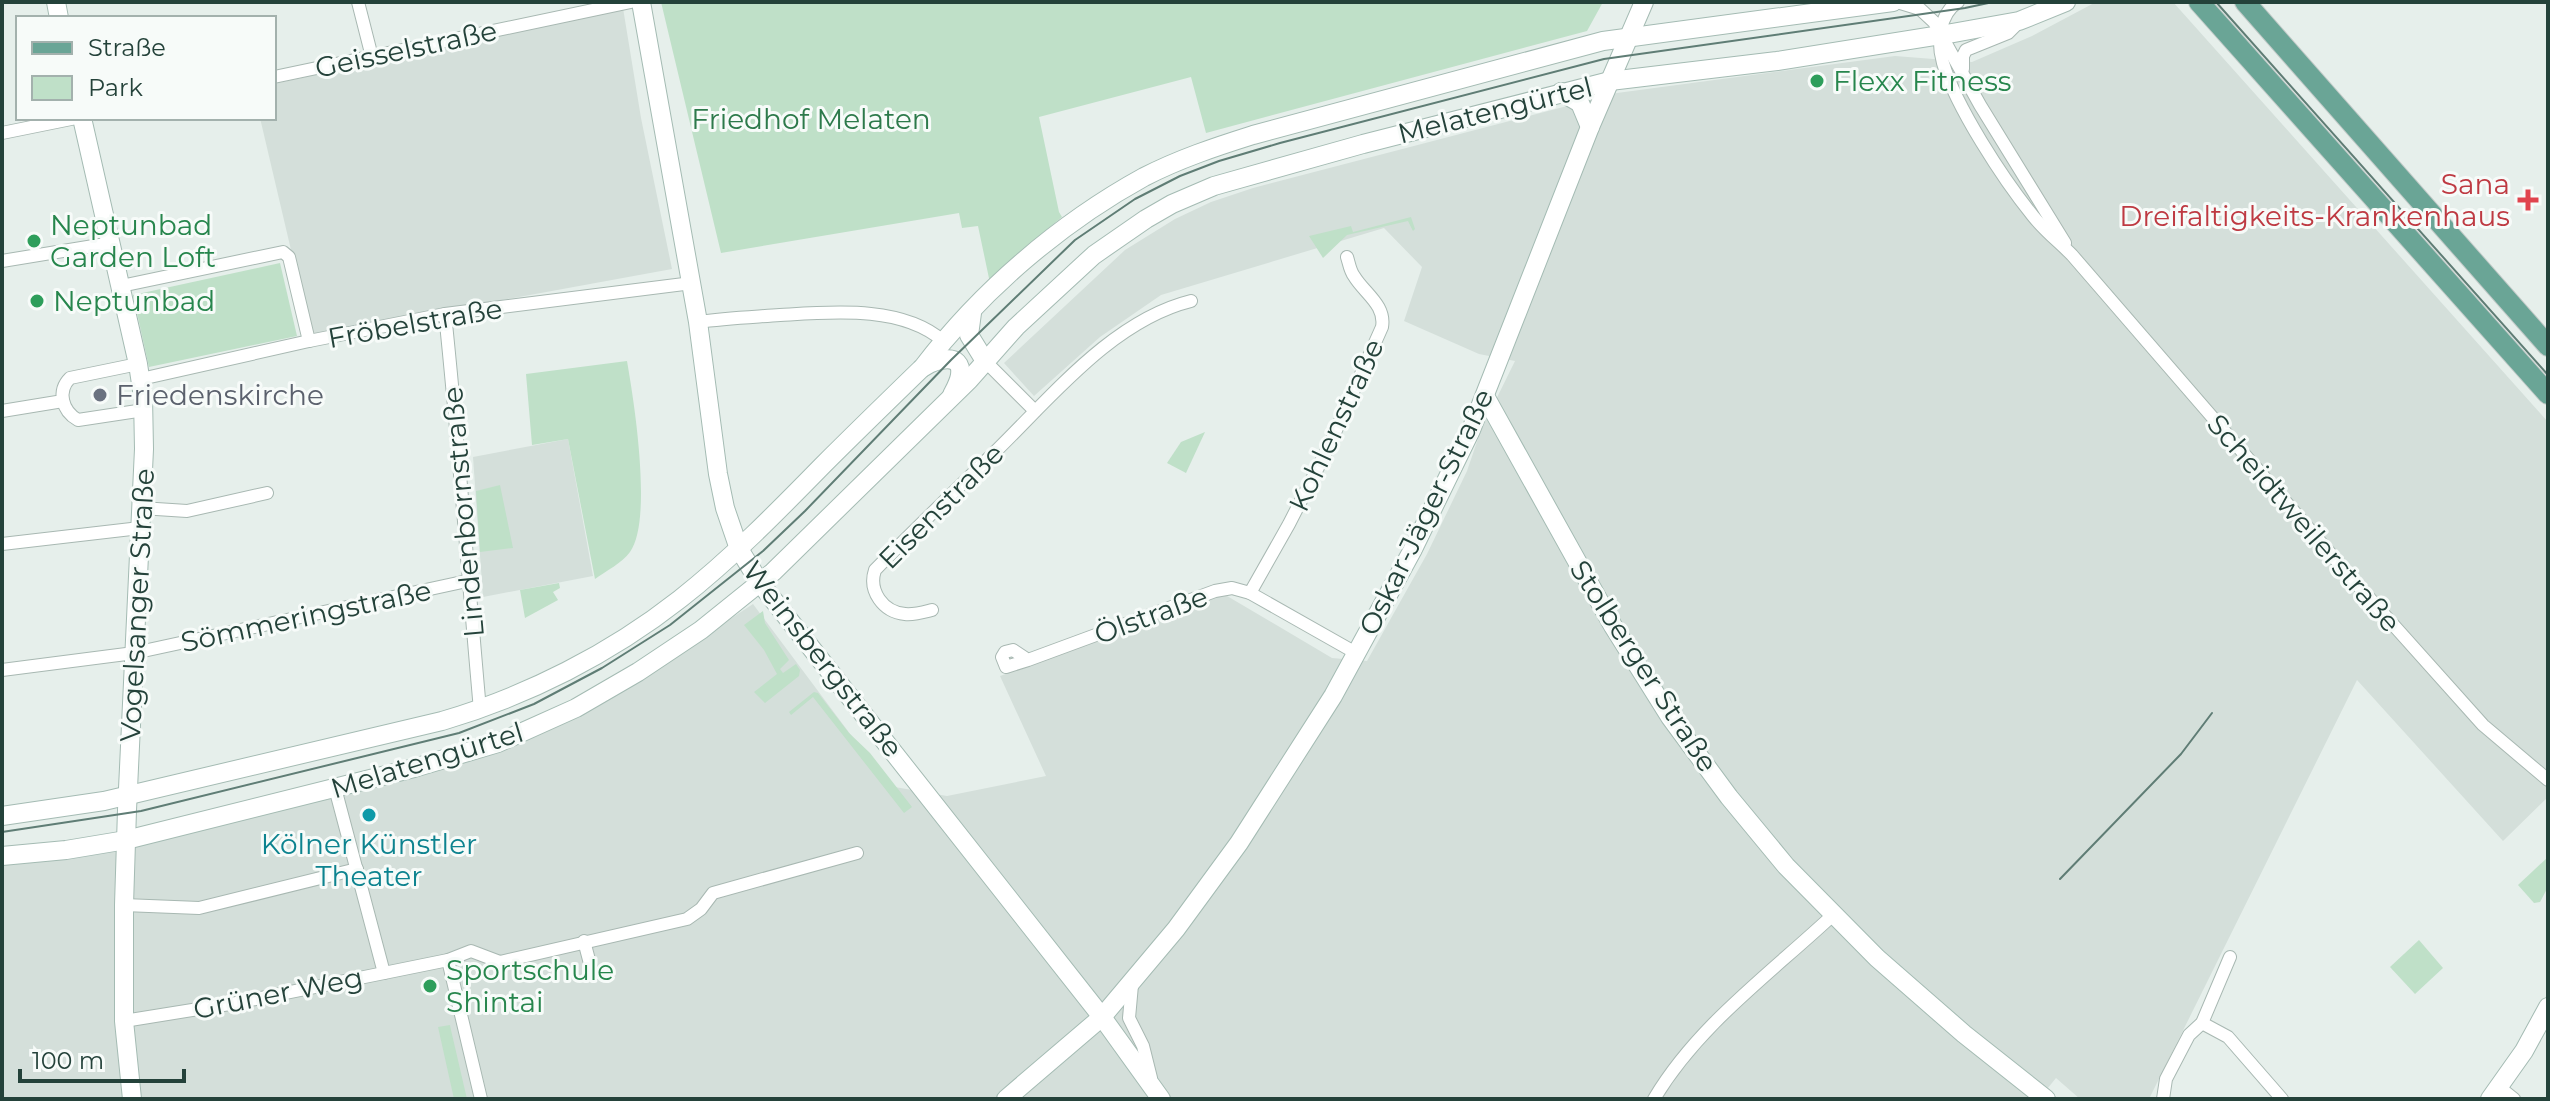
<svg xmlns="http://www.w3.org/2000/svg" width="2550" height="1101" viewBox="0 0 2550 1101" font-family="Montserrat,sans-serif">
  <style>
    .built { fill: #d4dfda }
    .green { fill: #bfe0c8 }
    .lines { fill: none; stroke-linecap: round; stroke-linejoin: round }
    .street-casing { stroke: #a8b8b2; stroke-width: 14 }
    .secondary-casing { stroke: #a4bbb3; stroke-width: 20 }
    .primary-casing { stroke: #c2cac8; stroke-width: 22 }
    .street { stroke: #fff; stroke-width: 12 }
    .secondary { stroke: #fff; stroke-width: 18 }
    .primary { stroke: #6aa596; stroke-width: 20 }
    .tram { stroke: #5f7d75; stroke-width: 2 }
    .leisure-dot { fill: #2e9e5b; stroke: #f7fbf9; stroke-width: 3 }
    .health-dot { fill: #e0444e; stroke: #f7fbf9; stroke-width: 3 }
    .worship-dot { fill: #6b7280; stroke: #f7fbf9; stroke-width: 3 }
    .culture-dot { fill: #0f9aa8; stroke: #f7fbf9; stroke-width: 3 }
    .labels { text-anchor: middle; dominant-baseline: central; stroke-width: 6; stroke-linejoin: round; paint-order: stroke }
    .street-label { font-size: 28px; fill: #24423a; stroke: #f7fbf9 }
    .leisure-label { font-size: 28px; fill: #27864d; stroke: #f7fbf9; text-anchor: start }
    .park-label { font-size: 28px; fill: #2d7a4b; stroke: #f7fbf9 }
    .health-label { font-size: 28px; fill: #be3a42; stroke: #f7fbf9; text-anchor: end }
    .worship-label { font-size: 28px; fill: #5b616d; stroke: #f7fbf9; text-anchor: start }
    .culture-label { font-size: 28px; fill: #0d838f; stroke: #f7fbf9 }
  </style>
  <rect width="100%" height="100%" fill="#e6efeb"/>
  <g class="built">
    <polygon points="2096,2 2173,2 2548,422 2548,797 2503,841 2357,680 2149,1099 2080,1099 2056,1078 2039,1099 2,1099 2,861 479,757 611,697 753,604 889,786 947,796 1046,776 1000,676 1192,606 1222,593 1332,658 1367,661 1427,554 1467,471 1481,430 1515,361 1479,354 1404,321 1422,267 1384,228 1161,295 1100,337 1034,396 1004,363 1125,250 1175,219 1211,202 1253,188 1617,93 1895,56 1972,62 2032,36"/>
    <polygon points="623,8 641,118 672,269 311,335 260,118 274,118 274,84"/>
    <polygon points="568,439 593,576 483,597 473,457"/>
  </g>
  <g class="green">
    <polygon points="661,2 1603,2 1587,31 1206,133 1191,77 1039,117 1059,212 1062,217 1027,246 990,283 978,226 962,228 959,213 721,253"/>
    <polygon points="1411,217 1415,229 1413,231 1408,221 1347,235 1323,258 1309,236 1351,226 1353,232"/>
    <polygon points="280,263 297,336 149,367 133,295"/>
    <path d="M 627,361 C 634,401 653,520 630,552 C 622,563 606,571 595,579 L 568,439 L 532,445 L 526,374 Z"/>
    <polygon points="1205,432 1186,473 1167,463 1181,442"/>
    <polygon points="500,485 513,548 480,552 476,491"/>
    <polygon points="559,583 560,588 553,592 558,600 525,618 520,590"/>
    <polygon points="763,611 765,623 789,660 780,669 783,673 796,664 800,670 799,676 765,703 754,692 777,674 764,650 744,625"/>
    <polygon points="814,692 818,693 849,733 870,753 912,807 904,813 813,697 791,715 789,712"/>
    <polygon points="2548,857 2548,887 2540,902 2534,903 2518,885"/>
    <polygon points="2419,940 2443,968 2415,994 2390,967"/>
    <polygon points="450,1025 451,1030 467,1099 454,1099 438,1027"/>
  </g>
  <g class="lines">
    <g class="street-casing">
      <g id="street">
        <polyline points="358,2 372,57"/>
        <polyline points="1897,2 1920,9 1934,22 1980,105 2065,243"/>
        <path d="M 1958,2 C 1939,14 1937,42 1943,63 C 1956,107 2003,179 2033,216 C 2044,230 2059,242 2072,255 L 2355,582 L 2483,725 L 2548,780"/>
        <polyline points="1963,69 1963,56 1966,50 2008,33 2019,22"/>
        <polyline points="274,77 631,2"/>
        <polyline points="2,133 76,118"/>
        <polyline points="2,261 112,243"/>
        <polyline points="121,286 283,252 289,257 309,341"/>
        <path d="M 445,314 C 459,446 468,578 480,710"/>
        <path d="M 698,322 C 725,318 753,317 780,315 C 831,312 902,305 943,341"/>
        <polyline points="985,361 1035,411"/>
        <path d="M 138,364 L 70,378 C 57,391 62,411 78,420 L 144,410"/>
        <polyline points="141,379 309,341 445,314 692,283"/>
        <polyline points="2,411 63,401"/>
        <polyline points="141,508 187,511 267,493"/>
        <polyline points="2,544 140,528"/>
        <path d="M 1250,593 L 1289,524 L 1329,446 L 1382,327 C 1386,305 1364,293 1354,276 C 1350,271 1349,263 1347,257"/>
        <path d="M 932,610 C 924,612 914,615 905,614 C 883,612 868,591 875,570 C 915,529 957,489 998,449 C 1053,395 1114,320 1191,301"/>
        <polyline points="1028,660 1013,650 1005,652 1002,657 1006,667 1028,660 1215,591 1232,588 1250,593 1356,653"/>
        <polyline points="2,670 134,653 467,581"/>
        <polyline points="335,788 384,973"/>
        <polyline points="124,905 199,908 357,869"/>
        <polyline points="584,941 593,975"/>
        <polyline points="448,960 481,1099"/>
        <polyline points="1132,985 1129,1018 1143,1046 1151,1078"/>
        <polyline points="124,1021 236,1003 384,973 448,960 471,951 500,962 687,919 701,909 713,893 857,853"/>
        <polyline points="2202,1023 2228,1037 2282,1099"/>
        <polyline points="2499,1087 2514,1099"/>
        <path d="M 1654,1099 C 1698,1025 1771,973 1834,914"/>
        <polyline points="2163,1099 2166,1079 2189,1035 2202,1023 2230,957"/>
      </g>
    </g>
    <g class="secondary-casing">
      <g id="secondary">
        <polyline points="56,2 59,18"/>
        <polyline points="641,2 698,322 718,474 725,508 739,549 760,583 1102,1017 1161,1099"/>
        <polyline points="1561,92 1580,103 1590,127"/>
        <polyline points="82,118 138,364 143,397 144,449 127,810 124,905 124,1021 132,1099"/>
        <polyline points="972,313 969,335 985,361"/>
        <path d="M 924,367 C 935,360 963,351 960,375 C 959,382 955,389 952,395"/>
        <polyline points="1485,396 1613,626 1670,717 1729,797 1786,866 1877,958 1964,1034 2046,1099"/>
        <path d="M 2,816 L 104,801 L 442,721 C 527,696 610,654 680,599 C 731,559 777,512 823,465 C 856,432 889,400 923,367 C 981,291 1060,223 1144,177 C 1179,159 1215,147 1253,135 L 1603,41 L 1893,2"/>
        <polyline points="2,856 66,850 126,840 414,768 498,743 576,708 638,672 701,630 773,572 969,380 1016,327 1094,255 1146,219 1172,204 1214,186 1363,144 1610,81 1777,61 1953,33 2019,21 2066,2"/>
        <polyline points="1006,1099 1102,1017 1176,929 1239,843 1333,696 1412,551 1471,430 1590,127 1644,2"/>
        <polyline points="2490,1099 2524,1051 2548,1007"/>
      </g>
    </g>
    <g class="primary-casing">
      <g id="primary">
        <polyline points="2199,2 2548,394"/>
        <polyline points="2245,2 2548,346"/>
      </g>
    </g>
    <use href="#street" class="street"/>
    <use href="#secondary" class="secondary"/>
    <use href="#primary" class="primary"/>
    <g class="tram">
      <polyline points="2216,2 2548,375"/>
      <polyline points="2,832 141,811 459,733 534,704 602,668 670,625 763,551 805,511 951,360 1075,240 1135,199 1180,176 1219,161 1280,143 1604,59 1965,8 1993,2"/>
      <polyline points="2060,879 2181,754 2212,713"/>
    </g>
  </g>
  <g class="leisure-dot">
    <circle cx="1817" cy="81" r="8"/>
    <circle cx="34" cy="241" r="8"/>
    <circle cx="37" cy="301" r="8"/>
    <circle cx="430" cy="986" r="8"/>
  </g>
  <path class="health-dot" d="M2524 188h8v8h8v8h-8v8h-8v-8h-8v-8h8z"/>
  <circle class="worship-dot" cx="100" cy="395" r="8"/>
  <circle class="culture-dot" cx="369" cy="815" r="8"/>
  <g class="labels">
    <g class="street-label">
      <text transform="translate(406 49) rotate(-12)">Geisselstraße</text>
      <text transform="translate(1495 110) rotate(-14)">Melatengürtel</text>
      <text transform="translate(415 323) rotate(-10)">Fröbelstraße</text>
      <text transform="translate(1336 425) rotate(-65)">Kohlenstraße</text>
      <text transform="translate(941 506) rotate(-45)">Eisenstraße</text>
      <text transform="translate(463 512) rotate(-95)">Lindenbornstraße</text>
      <text transform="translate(1426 512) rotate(-64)">Oskar-Jäger-Straße</text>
      <text transform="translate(2304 523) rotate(49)">Scheidtweilerstraße</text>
      <text transform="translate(137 605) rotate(-87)">Vogelsanger Straße</text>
      <text transform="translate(1151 615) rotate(-20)">Ölstraße</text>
      <text transform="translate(306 616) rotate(-12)">Sömmeringstraße</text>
      <text transform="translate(823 659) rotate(52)">Weinsbergstraße</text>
      <text transform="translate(1644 666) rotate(57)">Stolberger Straße</text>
      <text transform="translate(427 760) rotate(-17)">Melatengürtel</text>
      <text transform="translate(278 993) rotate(-11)">Grüner Weg</text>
    </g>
    <g class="leisure-label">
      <text x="1833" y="81">Flexx Fitness</text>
      <text x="50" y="225">Neptunbad<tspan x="50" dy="32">Garden Loft</tspan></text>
      <text x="53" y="301">Neptunbad</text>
      <text x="446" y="970">Sportschule<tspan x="446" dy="32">Shintai</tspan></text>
    </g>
    <g class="park-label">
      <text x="811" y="119">Friedhof Melaten</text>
    </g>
    <g class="health-label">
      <text x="2510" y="184">Sana<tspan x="2510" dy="32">Dreifaltigkeits-Krankenhaus</tspan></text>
    </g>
    <g class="worship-label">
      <text x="116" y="395">Friedenskirche</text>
    </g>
    <g class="culture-label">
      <text x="369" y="844">Kölner Künstler<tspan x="369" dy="32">Theater</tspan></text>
    </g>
  </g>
  <rect width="2550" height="1101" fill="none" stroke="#24423a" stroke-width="8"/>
  <rect x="16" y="16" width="260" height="104" fill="#f7fbf9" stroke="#a3b1ad" stroke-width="2"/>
  <rect x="32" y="42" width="40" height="12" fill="#6aa596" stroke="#a3b1ad" stroke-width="2"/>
  <text x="88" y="56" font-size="24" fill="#24423a">Straße</text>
  <rect x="32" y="76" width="40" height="24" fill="#bfe0c8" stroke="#a3b1ad" stroke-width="2"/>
  <text x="88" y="96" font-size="24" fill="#24423a">Park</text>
  <path d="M20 1069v12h164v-12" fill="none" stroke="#24423a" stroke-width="4"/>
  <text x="32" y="1069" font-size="24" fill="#24423a" stroke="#f7fbf9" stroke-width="6" paint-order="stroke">100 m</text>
</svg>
